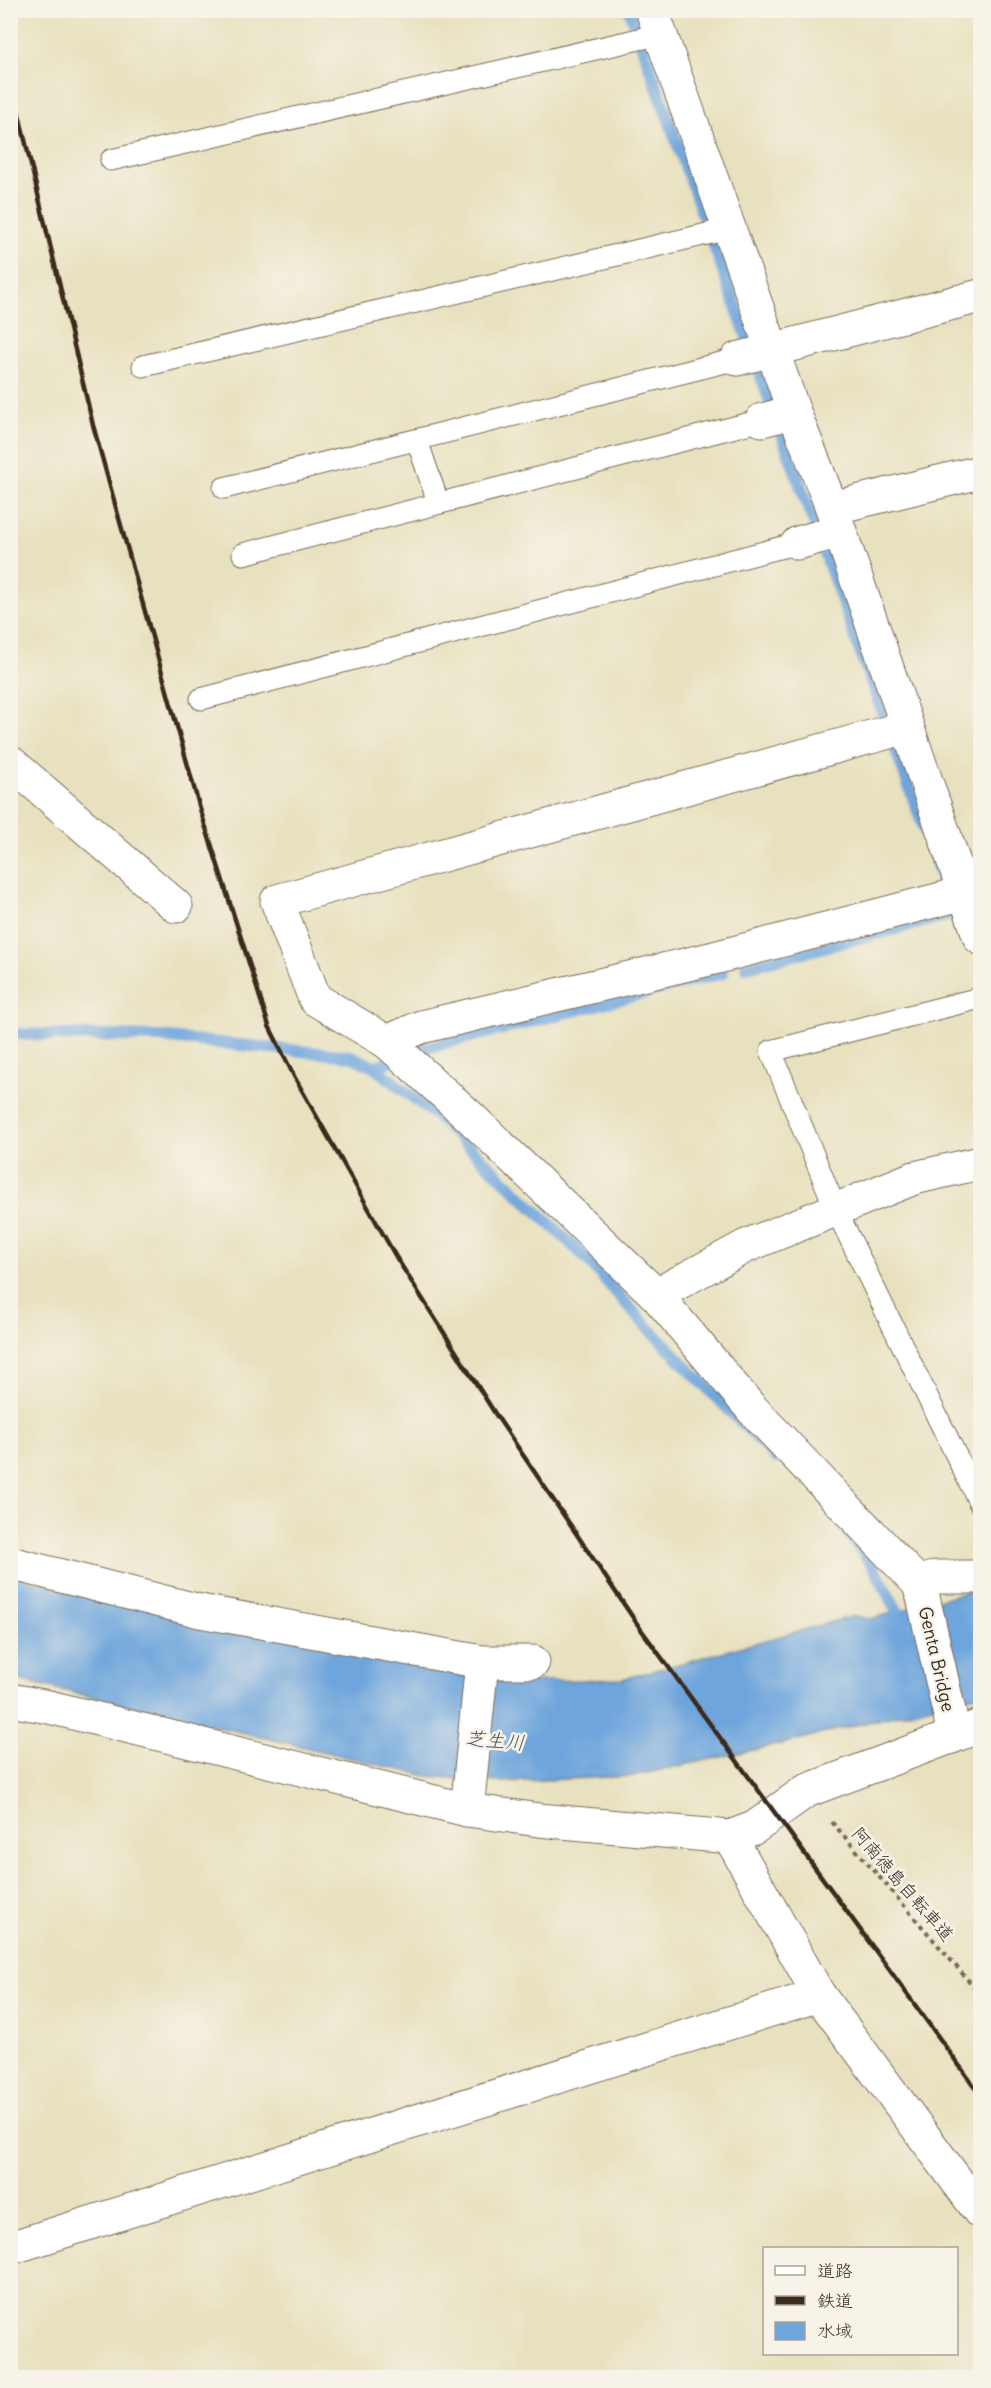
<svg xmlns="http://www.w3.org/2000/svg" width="991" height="2388" viewBox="0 0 991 2388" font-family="Delius,'Klee One',sans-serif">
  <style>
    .water { fill: #6ea5dc; stroke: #54687d; stroke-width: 1.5 }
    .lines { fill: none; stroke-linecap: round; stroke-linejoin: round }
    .stream { stroke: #6ea5dc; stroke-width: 12 }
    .lane-casing { stroke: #786a56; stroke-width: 23 }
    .street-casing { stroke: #786a56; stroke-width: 35 }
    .path { stroke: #786a56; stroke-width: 4; stroke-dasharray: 4.5 4.5; stroke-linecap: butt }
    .lane { stroke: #fff; stroke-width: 21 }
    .street { stroke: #fff; stroke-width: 33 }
    .rail { stroke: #3b2a1e; stroke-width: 4.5 }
    .labels { text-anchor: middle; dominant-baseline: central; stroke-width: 5; stroke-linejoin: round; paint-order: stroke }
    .street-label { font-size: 18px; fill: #3b2a1e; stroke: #f7f3e8 }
    .water-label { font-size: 20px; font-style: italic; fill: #4d5560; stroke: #f7f3e8 }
  </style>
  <rect width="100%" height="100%" fill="#f7f3e8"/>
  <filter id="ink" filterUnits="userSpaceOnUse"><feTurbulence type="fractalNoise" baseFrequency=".0167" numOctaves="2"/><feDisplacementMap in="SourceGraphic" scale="12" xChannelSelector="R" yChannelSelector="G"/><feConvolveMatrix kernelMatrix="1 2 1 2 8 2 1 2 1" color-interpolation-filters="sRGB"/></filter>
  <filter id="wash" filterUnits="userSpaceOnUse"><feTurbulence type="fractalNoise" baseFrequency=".008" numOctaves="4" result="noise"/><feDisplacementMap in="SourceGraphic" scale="24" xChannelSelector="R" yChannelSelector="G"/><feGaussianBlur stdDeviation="1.35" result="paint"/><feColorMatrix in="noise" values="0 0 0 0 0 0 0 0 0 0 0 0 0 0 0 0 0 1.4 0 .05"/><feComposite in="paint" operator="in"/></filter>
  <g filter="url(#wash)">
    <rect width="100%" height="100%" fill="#e8e1bf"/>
    <polygon class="water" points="11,1576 435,1670 507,1682 623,1679 854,1616 871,1619 980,1588 980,1694 781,1744 633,1776 500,1782 427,1776 11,1678"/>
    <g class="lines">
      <g class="stream">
        <polyline points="629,10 948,895"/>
        <polyline points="746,967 970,910"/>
        <polyline points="10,1034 159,1037 351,1056 374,1067 433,1113 585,1257 636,1315 776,1458"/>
        <polyline points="374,1067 426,1048 723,973"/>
        <polyline points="843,1526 873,1566 905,1625"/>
      </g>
    </g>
  </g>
  <g filter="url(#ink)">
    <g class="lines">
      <g class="lane-casing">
        <g id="lane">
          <polyline points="111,160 661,34"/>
          <polyline points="143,366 720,231 730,227"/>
          <polyline points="417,440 438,502"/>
          <polyline points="224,488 737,359"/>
          <polyline points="243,554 762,420"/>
          <polyline points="201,699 798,543"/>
          <polyline points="980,998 771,1051 836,1210 980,1504"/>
        </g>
      </g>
      <g class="street-casing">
        <g id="street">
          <polyline points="652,10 794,412 832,508 980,938"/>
          <polyline points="737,359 980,296"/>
          <polyline points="762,420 794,412"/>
          <polyline points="832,508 980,472"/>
          <polyline points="798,543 839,531"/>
          <polyline points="907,727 277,901 315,999 387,1042 467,1114 656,1295 751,1408 918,1583 923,1597 951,1720 952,1737"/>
          <polyline points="10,762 176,906"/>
          <polyline points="387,1042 421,1027 714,958 980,889"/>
          <polyline points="656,1295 746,1246 914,1178 980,1163"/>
          <polyline points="10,1563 200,1611 482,1662 533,1662"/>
          <polyline points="918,1583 936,1577 980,1577"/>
          <polyline points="10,1700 49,1707 467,1810 539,1820 730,1837 754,1828 806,1791 980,1726"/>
          <polyline points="467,1810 482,1662"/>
          <polyline points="730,1837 819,1995 980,2212"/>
          <polyline points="10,2248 819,1995"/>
        </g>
      </g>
      <polyline class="path" points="832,1822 980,1994"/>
      <use href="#lane" class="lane"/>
      <use href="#street" class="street"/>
      <polyline class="rail" points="10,77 93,425 200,809 269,1026 295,1078 396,1257 496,1415 640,1628 980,2094"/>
    </g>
  </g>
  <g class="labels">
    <g class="street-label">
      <text transform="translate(937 1659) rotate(77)">Genta Bridge</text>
      <text transform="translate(903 1884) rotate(49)">阿南徳島自転車道</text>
    </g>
    <g class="water-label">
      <text transform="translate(495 1740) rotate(5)">芝生川</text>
    </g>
  </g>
  <rect width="991" height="2388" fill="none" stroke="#f7f3e8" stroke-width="36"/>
  <rect x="763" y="2247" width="195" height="108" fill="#f7f3e8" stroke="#aca397" stroke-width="1.5"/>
  <rect x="775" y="2266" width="30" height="9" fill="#ffffff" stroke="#aca397" stroke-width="1.5"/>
  <text x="817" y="2277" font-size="18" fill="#3b2a1e">道路</text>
  <rect x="775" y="2296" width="30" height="9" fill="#3b2a1e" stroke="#aca397" stroke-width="1.5"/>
  <text x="817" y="2307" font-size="18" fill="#3b2a1e">鉄道</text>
  <rect x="775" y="2322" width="30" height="18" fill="#6ea5dc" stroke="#aca397" stroke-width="1.5"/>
  <text x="817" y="2337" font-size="18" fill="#3b2a1e">水域</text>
</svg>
